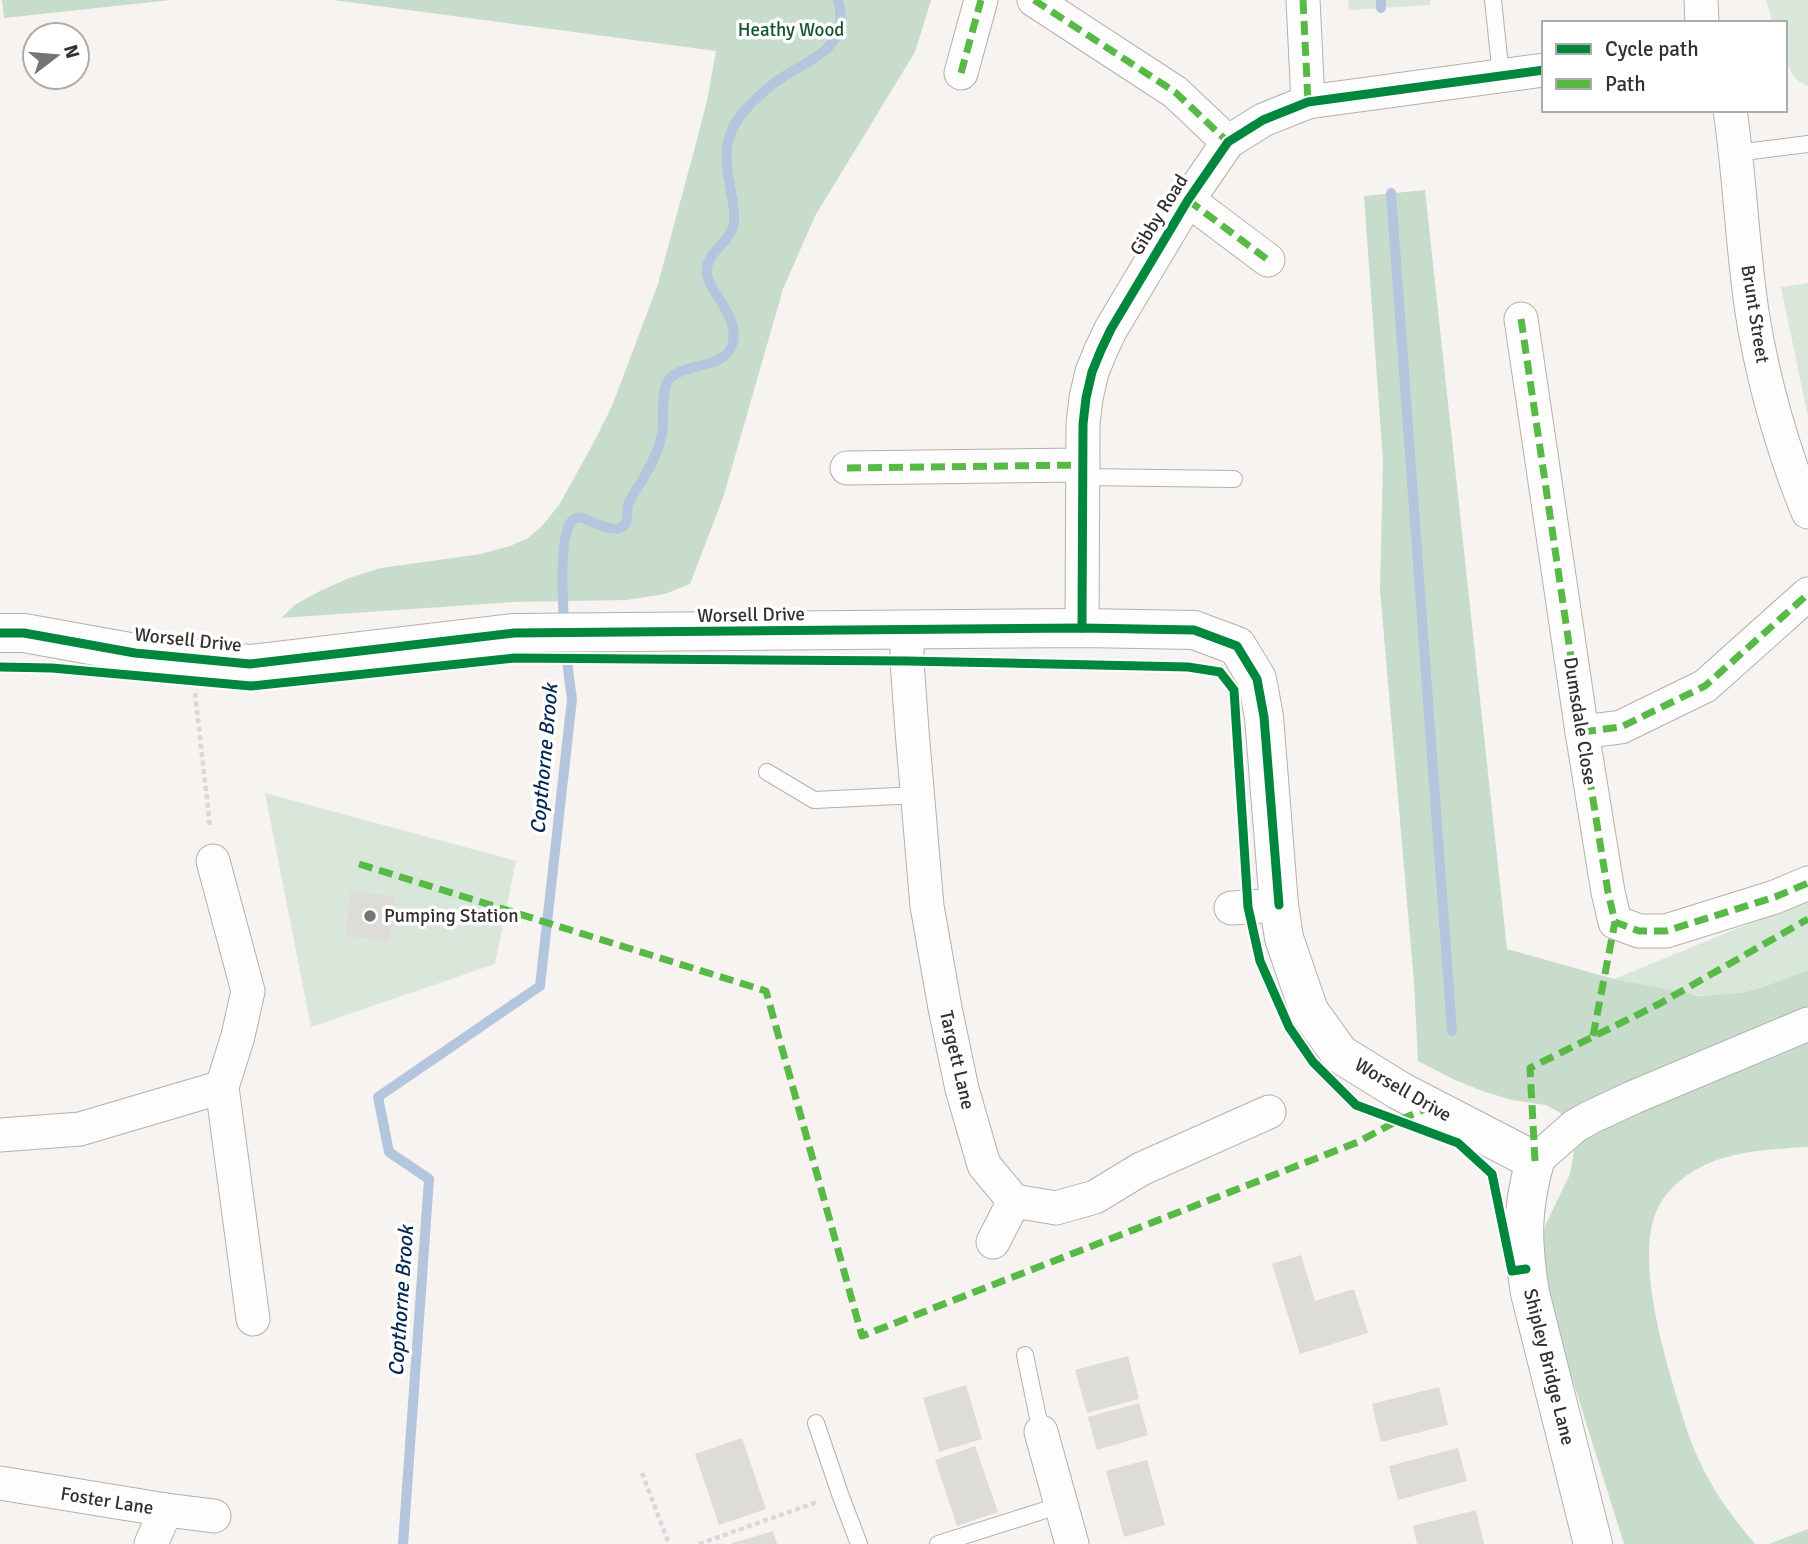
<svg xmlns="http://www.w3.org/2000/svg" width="1808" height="1544" viewBox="0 0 1808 1544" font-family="Signika,sans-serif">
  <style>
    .green { fill: #d9e7db; fill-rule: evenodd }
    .forest { fill: #c8dccb }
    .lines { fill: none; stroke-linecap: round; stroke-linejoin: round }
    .stream { stroke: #b4c6dd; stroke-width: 10 }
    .building { fill: #dedcd9 }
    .lane-casing { stroke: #b3b0ad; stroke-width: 18 }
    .street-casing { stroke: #b3b0ad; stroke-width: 35 }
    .secondary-casing { stroke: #b3b0ad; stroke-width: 40 }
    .path { stroke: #d9d8d6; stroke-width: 4.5; stroke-dasharray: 5 3.5; stroke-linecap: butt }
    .lane { stroke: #fefdfd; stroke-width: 16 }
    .street { stroke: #fefdfd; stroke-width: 33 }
    .secondary { stroke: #fefdfd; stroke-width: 38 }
    .quiet { stroke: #58b947; stroke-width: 7; stroke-dasharray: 14 7; stroke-linecap: butt }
    .cycleway-casing { stroke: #fff; stroke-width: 13 }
    .cycleway { stroke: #00873e; stroke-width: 9 }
    .poi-dot { fill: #777472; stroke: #fff; stroke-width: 2.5 }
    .labels { text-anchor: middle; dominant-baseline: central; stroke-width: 7; stroke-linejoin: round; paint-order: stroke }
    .park-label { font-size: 19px; fill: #16532f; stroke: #fff }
    .street-label { font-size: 19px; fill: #33302e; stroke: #fff }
    .poi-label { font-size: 19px; fill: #33302e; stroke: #fff; text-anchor: start }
    .water-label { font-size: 21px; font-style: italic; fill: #032953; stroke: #fff }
  </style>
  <rect width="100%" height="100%" fill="#f6f3f0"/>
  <g class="green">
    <polygon points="1348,0 1430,0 1430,5 1349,10"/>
    <path d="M 1766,0 L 1808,0 L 1808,86 C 1782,77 1785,45 1785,23 L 1773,23 Z"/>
    <polygon points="1808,283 1808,417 1781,287"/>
    <path d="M 265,793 L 516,861 L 495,964 L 311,1027 ZM 350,892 L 390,940 L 345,936 Z"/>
    <path d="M 1808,896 L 1808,970 C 1787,978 1765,989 1742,994 C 1700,1001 1655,987 1614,979 L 1790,907 Z"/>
  </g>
  <g class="forest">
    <polygon points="2,0 171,0 4,18"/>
    <polygon points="333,0 931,0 915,52 815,216 783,289 723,498 690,584 665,594 627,600 514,602 281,618 296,604 320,591 349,578 381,568 481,554 510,546 528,538 542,526 559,505 593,444 612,406 658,284 695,147 707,101 716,51"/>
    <path d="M 1425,190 L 1507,949 L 1614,979 L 1701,996 L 1743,993 L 1764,987 L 1808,970 L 1808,1147 C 1756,1150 1697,1152 1663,1199 C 1631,1244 1662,1346 1676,1395 C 1683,1417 1689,1440 1699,1460 C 1713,1491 1733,1518 1755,1544 L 1624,1544 L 1542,1282 L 1541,1240 L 1546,1224 L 1570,1174 L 1575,1146 L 1565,1118 L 1559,1112 L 1546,1105 L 1512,1100 L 1485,1092 L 1455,1080 L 1418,1061 L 1414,982 L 1380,590 L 1383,461 L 1364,196 Z"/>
    <polygon points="1808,1529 1808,1544 1769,1544"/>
  </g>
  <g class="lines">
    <g class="stream">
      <polyline points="1381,0 1381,8"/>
      <polyline points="1391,193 1452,1031"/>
      <path d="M 403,1544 L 429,1179 L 389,1152 L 378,1097 L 540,986 L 572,699 C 567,667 554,546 571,522 C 573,519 576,518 580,517 C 589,520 611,532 620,528 C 630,524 626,513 628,505 C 630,497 637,489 641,482 C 650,467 659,451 662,433 C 665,419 660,393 668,381 C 682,361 727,371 733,342 C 739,312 704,290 707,268 C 709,251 730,242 734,224 C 735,213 733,202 731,192 C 725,158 721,136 747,108 C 758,96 769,86 783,77 C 814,57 851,46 838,0"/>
    </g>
  </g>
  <g class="building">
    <polygon points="350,891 395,896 390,941 345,936"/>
    <polygon points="1301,1255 1315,1301 1354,1289 1368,1333 1300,1354 1272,1264"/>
    <polygon points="1128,1356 1139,1399 1087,1413 1075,1370"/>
    <polygon points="966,1385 982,1439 939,1452 923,1398"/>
    <polygon points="1439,1387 1448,1425 1381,1442 1372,1404"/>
    <polygon points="1139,1403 1148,1435 1097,1450 1088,1417"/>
    <polygon points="742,1438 766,1509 719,1525 695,1454"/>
    <polygon points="975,1446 998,1512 957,1526 935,1460"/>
    <polygon points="1458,1448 1467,1481 1398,1500 1389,1466"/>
    <polygon points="1147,1460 1165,1525 1124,1537 1106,1471"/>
    <polygon points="1476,1510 1484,1544 1417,1544 1413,1526"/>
    <polygon points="773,1531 777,1544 732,1544 732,1543"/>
  </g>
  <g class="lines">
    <g class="lane-casing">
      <g id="lane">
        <polyline points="1493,0 1501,76"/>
        <polyline points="1736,153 1808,144"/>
        <polyline points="1083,477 1234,479"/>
        <polyline points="767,772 814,800 918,795"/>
        <polyline points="1025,1355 1041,1432"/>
        <polyline points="816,1423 840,1494 859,1544"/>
        <polyline points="938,1544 1061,1505"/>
      </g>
    </g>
    <g class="street-casing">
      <g id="street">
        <polyline points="1034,0 1175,92 1228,142"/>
        <polyline points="1303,0 1308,102"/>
        <polyline points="1701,0 1702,23"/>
        <polyline points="961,73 981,0"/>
        <path d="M 1730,110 C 1740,177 1742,245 1752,312 C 1763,381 1782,448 1808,512"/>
        <polyline points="1188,200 1268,260"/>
        <polyline points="1521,319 1582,732 1608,892 1615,922 1639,931 1666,931 1775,897 1808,883"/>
        <polyline points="847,468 1083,465"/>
        <polyline points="1082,628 1083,424 1086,398 1092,372 1101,350 1111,329 1188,200 1228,142 1263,120 1308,102 1544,70"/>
        <polyline points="907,631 907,661 912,731 927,906 945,1008 962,1089 984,1165 1014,1201 1056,1208 1095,1197 1141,1169 1269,1112"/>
        <polyline points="1582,732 1621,727 1705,686 1808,594"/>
        <polyline points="1231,908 1279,905"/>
        <polyline points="222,1087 253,1319"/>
        <polyline points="0,1135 80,1129 222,1087 238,1036 248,991 213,861"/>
        <polyline points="1535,1161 1575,1126 1591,1117 1634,1097 1808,1024"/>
        <polyline points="993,1242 1014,1201"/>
        <polyline points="1041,1432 1072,1544"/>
        <polyline points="0,1483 166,1510 214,1516"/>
        <polyline points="151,1544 166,1510"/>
      </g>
    </g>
    <g class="secondary-casing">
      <path id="secondary" d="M 0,633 L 24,633 L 135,653 L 250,664 L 514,633 L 1082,628 L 1194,630 L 1237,646 L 1257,679 L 1264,717 L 1279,905 L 1284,938 L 1309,1011 L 1340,1054 L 1400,1091 L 1535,1161 C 1521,1211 1522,1242 1530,1293 L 1593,1544"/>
    </g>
    <g class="path">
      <polyline points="195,693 210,827"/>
      <polyline points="642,1473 669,1544"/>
      <polyline points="699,1544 817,1502"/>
    </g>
    <use href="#lane" class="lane"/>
    <use href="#street" class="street"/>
    <use href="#secondary" class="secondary"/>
    <g class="quiet">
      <polyline points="1034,0 1175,92 1228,142"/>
      <polyline points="1303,0 1308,102"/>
      <polyline points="961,73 981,0"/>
      <polyline points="1188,200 1268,260"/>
      <polyline points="1521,319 1582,732 1608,892 1615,922 1639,931 1666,931 1775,897 1808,883"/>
      <polyline points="847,468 1083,465"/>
      <polyline points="1582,732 1621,727 1705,686 1808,594"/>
      <polyline points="359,864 766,991 862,1336 1358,1142 1397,1121 1430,1107"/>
      <polyline points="1593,1036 1615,922"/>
      <polyline points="1535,1161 1530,1068 1659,1004 1808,919"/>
    </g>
    <g class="cycleway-casing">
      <g id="cycleway">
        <polyline points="1082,628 1083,424 1086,398 1092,372 1101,350 1111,329 1188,200 1228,142 1263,120 1308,102 1544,70"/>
        <polyline points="0,633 24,633 135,653 250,664 514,633 1082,628 1194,630 1237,646 1257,679 1264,717 1279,905"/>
        <polyline points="0,667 52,668 251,686 515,658 907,661 1188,667 1220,672 1234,690 1248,907 1260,961 1289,1027 1313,1062 1356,1105 1458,1143 1492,1174 1512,1271 1526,1269"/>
      </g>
    </g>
    <use href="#cycleway" class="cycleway"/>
  </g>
  <circle class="poi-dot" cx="370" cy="916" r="7"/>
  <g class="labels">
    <g class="park-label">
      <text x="791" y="30">Heathy Wood</text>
    </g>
    <g class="street-label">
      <text transform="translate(1159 215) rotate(-58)">Gibby Road</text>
      <text transform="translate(1755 314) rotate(81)">Brunt Street</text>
      <text transform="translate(751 615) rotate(-1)">Worsell Drive</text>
      <text transform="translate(188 640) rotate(6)">Worsell Drive</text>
      <text transform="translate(1580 721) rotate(81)">Dumsdale Close</text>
      <text transform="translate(957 1060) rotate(77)">Targett Lane</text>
      <text transform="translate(1403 1090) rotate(30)">Worsell Drive</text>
      <text transform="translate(1549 1367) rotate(76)">Shipley Bridge Lane</text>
      <text transform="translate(107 1501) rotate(9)">Foster Lane</text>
    </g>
    <g class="poi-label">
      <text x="384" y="916">Pumping Station</text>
    </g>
    <g class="water-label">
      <text transform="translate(544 759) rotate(-85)">Copthorne Brook</text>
      <text transform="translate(401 1301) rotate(-86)">Copthorne Brook</text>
    </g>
  </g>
  <rect x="1542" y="21" width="245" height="91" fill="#ffffff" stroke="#adacab" stroke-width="2"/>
  <rect x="1556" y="44" width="35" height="10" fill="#00873e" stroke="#adacab" stroke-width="2"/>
  <text x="1605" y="56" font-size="21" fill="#33302e">Cycle path</text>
  <rect x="1556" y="79" width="35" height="10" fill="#58b947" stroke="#adacab" stroke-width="2"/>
  <text x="1605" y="91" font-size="21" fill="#33302e">Path</text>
  <g transform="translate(56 56) rotate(74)"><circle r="33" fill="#ffffff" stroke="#adacab" stroke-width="2"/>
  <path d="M0-5L12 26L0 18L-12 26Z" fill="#777472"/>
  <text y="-10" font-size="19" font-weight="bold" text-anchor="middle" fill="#33302e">N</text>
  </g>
</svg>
